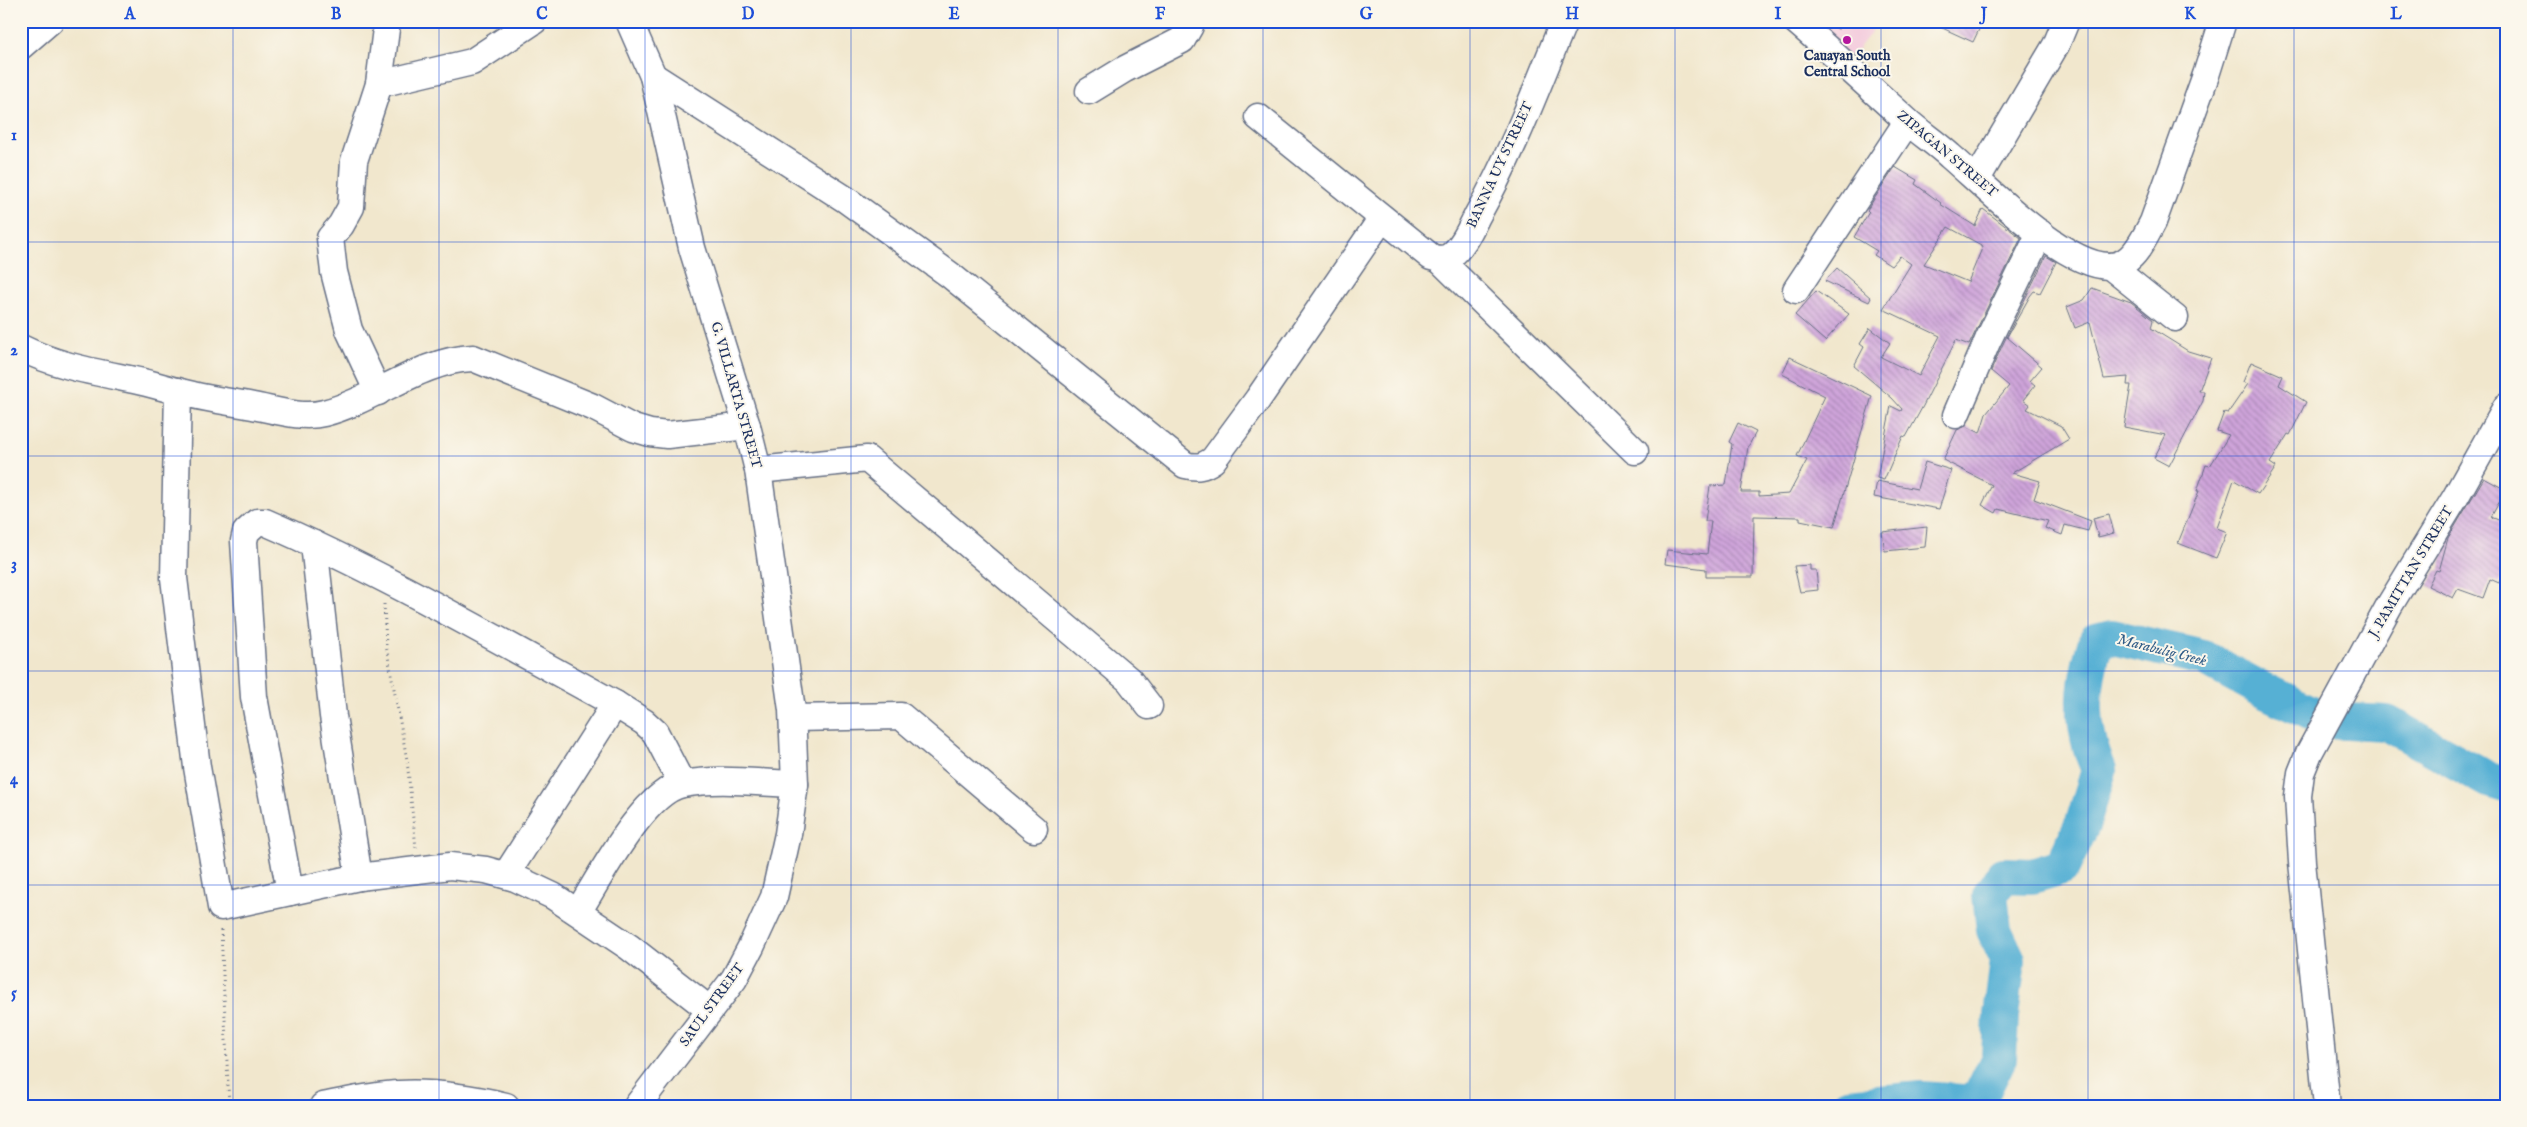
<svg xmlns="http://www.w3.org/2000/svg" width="2527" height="1127" viewBox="0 0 2527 1127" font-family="'IM FELL English',serif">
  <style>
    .built { fill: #f4cfde }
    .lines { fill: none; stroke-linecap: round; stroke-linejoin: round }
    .river { stroke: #57b0d4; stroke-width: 36 }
    .building { fill: url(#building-back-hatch); fill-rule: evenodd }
    .minor-casing { stroke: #666f85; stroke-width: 29 }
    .path { stroke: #666f85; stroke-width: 3; stroke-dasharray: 1 4; stroke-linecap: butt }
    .minor { stroke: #fff; stroke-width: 26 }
    .grid { fill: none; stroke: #1d4ed8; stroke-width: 1; stroke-opacity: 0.55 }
    .poi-dot { fill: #b5179e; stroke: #fbf7ec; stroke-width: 2 }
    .labels { text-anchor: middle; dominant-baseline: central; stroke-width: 4; stroke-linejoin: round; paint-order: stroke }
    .poi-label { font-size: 14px; font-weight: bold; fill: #1b2f5e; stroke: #fbf7ec }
    .street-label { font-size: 14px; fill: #1b2f5e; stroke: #fbf7ec }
    .water-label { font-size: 15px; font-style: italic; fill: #305c87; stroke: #fbf7ec }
    .neatline { fill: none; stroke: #1d4ed8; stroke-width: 2 }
    .grid-label { font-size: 16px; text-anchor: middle; font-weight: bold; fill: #1d4ed8 }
  </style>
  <defs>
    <pattern id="building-back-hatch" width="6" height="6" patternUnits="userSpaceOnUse" patternTransform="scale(1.25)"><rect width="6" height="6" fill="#cfa4da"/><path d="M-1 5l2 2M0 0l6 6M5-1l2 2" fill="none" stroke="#a786b4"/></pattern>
  </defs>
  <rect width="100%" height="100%" fill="#fbf7ec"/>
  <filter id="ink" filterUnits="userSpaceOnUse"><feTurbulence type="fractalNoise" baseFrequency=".02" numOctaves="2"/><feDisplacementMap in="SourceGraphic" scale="10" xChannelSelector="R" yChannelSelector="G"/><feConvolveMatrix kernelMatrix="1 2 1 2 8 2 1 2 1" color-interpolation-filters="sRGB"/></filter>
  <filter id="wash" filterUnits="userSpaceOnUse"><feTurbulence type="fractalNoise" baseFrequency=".0096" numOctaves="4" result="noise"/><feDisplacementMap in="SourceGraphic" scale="20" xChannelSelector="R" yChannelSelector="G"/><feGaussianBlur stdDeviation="1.12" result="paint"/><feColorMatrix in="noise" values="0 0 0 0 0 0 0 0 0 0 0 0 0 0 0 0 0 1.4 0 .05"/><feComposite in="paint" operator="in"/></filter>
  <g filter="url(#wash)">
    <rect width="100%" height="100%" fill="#f1e7cd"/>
    <polygon class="built" points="1807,21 1880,21 1851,58"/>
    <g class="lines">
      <path class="river" d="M 1848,1106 L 1921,1099 L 1977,1103 L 1999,1058 L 2001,1015 L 2008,960 L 1994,930 L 1990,895 L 2003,875 L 2032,876 L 2062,867 L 2083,823 L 2099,770 C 2079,725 2082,687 2096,641 L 2112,637 L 2204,658 L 2263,690 L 2326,720 L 2387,723 L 2489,780 L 2506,785"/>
    </g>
    <g id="blocks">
      <g class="building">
        <polygon points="1927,21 1983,21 1973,42"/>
        <path d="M 1895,167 L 1917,180 L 1915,184 L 1941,203 L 1940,204 L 1975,226 L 1983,209 L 2021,238 L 1969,345 L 1956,340 L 1923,406 L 1906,437 L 1903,436 L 1884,480 L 1877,478 L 1891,406 L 1901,411 L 1902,409 L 1892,398 L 1854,366 L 1864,347 L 1860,344 L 1870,328 L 1890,343 L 1881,357 L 1919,376 L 1940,336 L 1883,309 L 1911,264 L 1900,256 L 1891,266 L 1874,255 L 1877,251 L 1854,237 L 1869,212 L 1867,210 ZM 1948,227 L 1983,246 L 1968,282 L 1924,264 Z"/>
        <polygon points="2046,256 2056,262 2040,293 2034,291 2030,296 2007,337 2042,367 2030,381 2035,385 2023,400 2030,405 2027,409 2061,426 2069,439 2012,473 2040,481 2034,499 2091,521 2088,531 2065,525 2062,535 2045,528 2048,521 1998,509 1996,513 1982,505 1992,485 1943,460 1957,430 1966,426 1980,433 1986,414 2009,386 1991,371 2002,346"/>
        <polygon points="1837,268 1871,298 1869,302 1825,281"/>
        <polygon points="2092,288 2131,302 2153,320 2151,328 2188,351 2211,358 2199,391 2204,391 2203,401 2169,466 2154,458 2166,435 2124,427 2131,385 2127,385 2128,377 2104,379 2090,322 2075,328 2067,307 2084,300"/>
        <polygon points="1816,291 1849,314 1825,341 1795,315"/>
        <polygon points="1790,357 1872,396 1834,527 1800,520 1800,517 1754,516 1753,577 1706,577 1706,569 1665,564 1667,550 1707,554 1711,521 1705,521 1710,486 1726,485 1732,444 1729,442 1738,423 1756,432 1748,447 1741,492 1759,492 1759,496 1789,494 1807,460 1797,456 1825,396 1782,374"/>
        <polygon points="2251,362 2283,376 2279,385 2306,402 2290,435 2288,434 2270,463 2276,467 2258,494 2234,480 2217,528 2227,532 2216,558 2178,543 2199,491 2197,491 2206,465 2210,466 2229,435 2217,431 2224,412 2228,413 2248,384 2243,382"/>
        <polygon points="1925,462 1951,470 1939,509 1874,497 1877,481 1917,489"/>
        <polygon points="2484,478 2506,490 2491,517 2506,523 2506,568 2499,583 2490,579 2483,598 2458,589 2453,598 2428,586 2436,570 2439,571 2448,538"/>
        <polygon points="2109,514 2114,533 2098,537 2093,518"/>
        <polygon points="1927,527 1925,547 1885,551 1882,532"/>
        <polygon points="1810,565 1810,570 1816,570 1818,590 1800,592 1794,566"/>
      </g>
    </g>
  </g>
  <g filter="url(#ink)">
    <use href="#blocks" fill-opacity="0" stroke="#666f85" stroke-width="1"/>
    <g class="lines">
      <g class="minor-casing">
        <g id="minor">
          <polyline points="629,21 653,76 692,248 747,426 758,470 792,710 795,784 788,834 774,897 751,947 734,979 637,1106"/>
          <path d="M 1796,21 C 1833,53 1869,87 1906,120 C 1920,133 1936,143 1950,156 C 1984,185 2064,267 2110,266 C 2132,266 2144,239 2153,222 L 2206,75 L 2223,21"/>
          <polyline points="21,46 50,21"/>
          <path d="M 653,76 L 845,199 L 950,275 L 1185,465 C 1197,468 1203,467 1213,460 L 1258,399 L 1382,218"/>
          <polyline points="379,84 472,62 534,21"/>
          <polyline points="1089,91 1125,69 1182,40 1190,26 1188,21"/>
          <path d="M 1258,117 L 1431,257 C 1437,259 1443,260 1449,257 C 1462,248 1470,230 1477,216 C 1512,154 1537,87 1564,21"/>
          <polyline points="1977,179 2056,45 2066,21"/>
          <polyline points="1440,260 1635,451"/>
          <polyline points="2110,266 2175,318"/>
          <polyline points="1796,290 1907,122"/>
          <path d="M 21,348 C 57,366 95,372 134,380 C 154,384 173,391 193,395 C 213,400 233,402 253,406 C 275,410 302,419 324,413 C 375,400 420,360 473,358 L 593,407 L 633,428 L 650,433 L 667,435 L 747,426"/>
          <polyline points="178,391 174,578 197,767 221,907 359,877 450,866 486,870 515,878 553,896 629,947 710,1010"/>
          <polyline points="378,392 349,330 334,272 330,238 341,225 351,207 354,161 379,84 387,21"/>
          <polyline points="1956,415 1988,340 2040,233"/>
          <polyline points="758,470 867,459 1129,680 1149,706"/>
          <polyline points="314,544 333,716 359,877"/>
          <polyline points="793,718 901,716 1034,829"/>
          <polyline points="506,875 615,704"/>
          <path d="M 290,892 L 254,697 L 244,541 L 246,532 L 257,522 L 265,522 C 385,574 499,641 615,704 L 644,722 L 655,732 L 682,784"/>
          <path d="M 578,912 C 599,879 644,791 683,784 C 719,777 759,783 795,784"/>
          <path d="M 323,1106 C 348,1101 373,1095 399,1094 C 434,1092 472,1098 506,1106"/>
          <polyline points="2327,1106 2302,862 2298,796 2301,773 2309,753 2389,606 2455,498 2506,407"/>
        </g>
      </g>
      <g class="path">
        <polyline points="1837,29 1842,21"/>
        <polyline points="384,604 386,645 407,760 416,848"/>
        <polyline points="221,930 229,1106"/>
      </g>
      <use href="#minor" class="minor"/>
    </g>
  </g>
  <path class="grid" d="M 233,21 L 233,1106M 439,21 L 439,1106M 645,21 L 645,1106M 851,21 L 851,1106M 1058,21 L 1058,1106M 1263,21 L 1263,1106M 1470,21 L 1470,1106M 1675,21 L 1675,1106M 1881,21 L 1881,1106M 2088,21 L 2088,1106M 2294,21 L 2294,1106M 21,242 L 2506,242M 21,456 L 2506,456M 21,671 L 2506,671M 21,885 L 2506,885"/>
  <circle class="poi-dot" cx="1847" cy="40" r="5"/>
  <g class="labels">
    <g class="poi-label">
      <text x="1847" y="56">Cauayan South<tspan x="1847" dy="16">Central School</tspan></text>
    </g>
    <g class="street-label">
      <text transform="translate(1947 154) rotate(40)">ZIPAGAN STREET</text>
      <text transform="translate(1500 165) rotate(-65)">BANNA UY STREET</text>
      <text transform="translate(736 395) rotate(74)">G. VILLARTA STREET</text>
      <text transform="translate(2411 572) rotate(-59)">J. PAMITTAN STREET</text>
      <text transform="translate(712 1005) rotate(-54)">SAUL STREET</text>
    </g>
    <g class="water-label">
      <text transform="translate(2162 650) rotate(14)">Marabulig Creek</text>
    </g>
  </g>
  <rect width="2527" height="1127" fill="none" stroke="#fbf7ec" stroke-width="55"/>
  <rect x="28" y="28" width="2472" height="1072" class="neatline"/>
  <g class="grid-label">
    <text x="130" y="19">A</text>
    <text x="336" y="19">B</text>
    <text x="542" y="19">C</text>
    <text x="748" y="19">D</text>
    <text x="954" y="19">E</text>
    <text x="1160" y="19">F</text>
    <text x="1366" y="19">G</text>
    <text x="1572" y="19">H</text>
    <text x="1778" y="19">I</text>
    <text x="1984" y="19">J</text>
    <text x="2190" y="19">K</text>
    <text x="2396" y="19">L</text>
    <text x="14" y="140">1</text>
    <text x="14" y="355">2</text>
    <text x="14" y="569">3</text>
    <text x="14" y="784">4</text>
    <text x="14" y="998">5</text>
  </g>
</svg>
